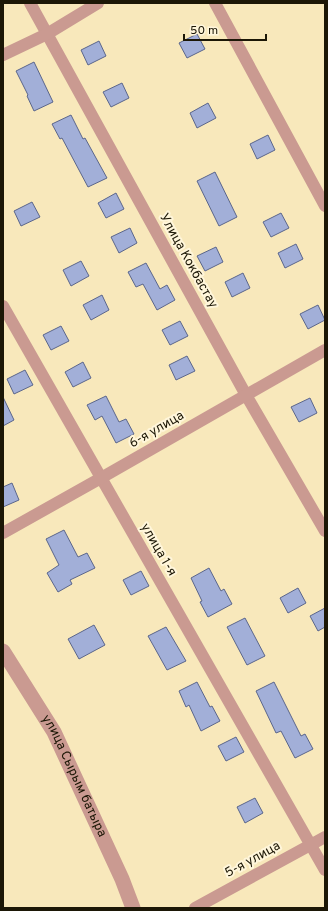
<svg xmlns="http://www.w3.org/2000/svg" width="328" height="911" viewBox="0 0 328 911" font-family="Overpass,sans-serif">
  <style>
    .building { fill: #a2afd8; stroke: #5b668b }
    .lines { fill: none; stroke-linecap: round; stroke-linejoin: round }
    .minor { stroke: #ca9a91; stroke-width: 12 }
    .tertiary { stroke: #ca9a91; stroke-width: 15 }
    .labels { text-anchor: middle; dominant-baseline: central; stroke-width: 4; stroke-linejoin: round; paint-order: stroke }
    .street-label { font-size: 13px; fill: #1c1706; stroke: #fff6db }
  </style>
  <rect width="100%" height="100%" fill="#f8e8bb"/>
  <g class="building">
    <polygon points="197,34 205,49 187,58 179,43"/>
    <polygon points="99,41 106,56 88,65 81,50"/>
    <polygon points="34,62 53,102 34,111 27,96 28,95 16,71"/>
    <polygon points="122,83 129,98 111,107 103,92"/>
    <polygon points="208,103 216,118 197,128 190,113"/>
    <polygon points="71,115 83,139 85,138 107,178 88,187 62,138 60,139 52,124"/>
    <polygon points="268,135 275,150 257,159 250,144"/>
    <polygon points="215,172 237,217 219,226 197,181"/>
    <polygon points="116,193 124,209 106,218 98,203"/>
    <polygon points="32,202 40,217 21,226 14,211"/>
    <polygon points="281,213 289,228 271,237 263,222"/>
    <polygon points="130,228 137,243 119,253 111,237"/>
    <polygon points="296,244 303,259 285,268 278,253"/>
    <polygon points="216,247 223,262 205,271 197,256"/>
    <polygon points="81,261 89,276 71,286 63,270"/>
    <polygon points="146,263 160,289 167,285 175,300 157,310 143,284 136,287 128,272"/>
    <polygon points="243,273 250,288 232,297 225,282"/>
    <polygon points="102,295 109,310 91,320 83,305"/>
    <polygon points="318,305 325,320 308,329 300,314"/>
    <polygon points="180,321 188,336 170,345 162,330"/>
    <polygon points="61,326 69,341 51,350 43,335"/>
    <polygon points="187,356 195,371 176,380 169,365"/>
    <polygon points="83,362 91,378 73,387 65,372"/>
    <polygon points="25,370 33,385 14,394 7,379"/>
    <polygon points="106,396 119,422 126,419 134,434 116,443 102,416 95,420 87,405"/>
    <polygon points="3,397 14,420 3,426"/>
    <polygon points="310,398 317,413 299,422 291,407"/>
    <polygon points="12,483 19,500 3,507 3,487"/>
    <polygon points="64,530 78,557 87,553 95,568 70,580 72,584 58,592 47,573 59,565 46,539"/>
    <polygon points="209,568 221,591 224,589 232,604 208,617 200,602 202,601 191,578"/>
    <polygon points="141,571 149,586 131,595 123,580"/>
    <polygon points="298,588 306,603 288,613 280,598"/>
    <polygon points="325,608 325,627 318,631 310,616"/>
    <polygon points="245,618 265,656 247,665 227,627"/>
    <polygon points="94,625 105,645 79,659 68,639"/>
    <polygon points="166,627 186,661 167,670 148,636"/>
    <polygon points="197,682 210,707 212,706 220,721 201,731 189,705 186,707 179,691"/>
    <polygon points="274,682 301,736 305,734 313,749 295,758 281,731 276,733 256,691"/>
    <polygon points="236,737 244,752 226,761 218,746"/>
    <polygon points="255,798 263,813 245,823 237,807"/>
  </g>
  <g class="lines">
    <g class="minor">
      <polyline points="30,3 246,395 325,531"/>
      <polyline points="215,3 325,206"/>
      <polyline points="3,55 47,34 98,3"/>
      <polyline points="3,306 325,870"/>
      <polyline points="3,533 101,478 325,350"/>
      <polyline points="195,908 325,837"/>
    </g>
    <path class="tertiary" id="s1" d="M 3,651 L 54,732 L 122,879 L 133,908"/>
  </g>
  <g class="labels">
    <g class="street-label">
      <text transform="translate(188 261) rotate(61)">Улица Кокбастау</text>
      <text transform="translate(157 430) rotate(-30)">6-я улица</text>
      <text transform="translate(158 550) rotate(60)">улица 1-я</text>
      <text stroke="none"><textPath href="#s1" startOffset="144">улица Сырым батыра</textPath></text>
      <text transform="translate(253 860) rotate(-29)">5-я улица</text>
    </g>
  </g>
  <rect width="328" height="911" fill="none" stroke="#1c1706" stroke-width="8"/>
  <path d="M184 34v6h82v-6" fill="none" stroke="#1c1706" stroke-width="2"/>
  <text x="190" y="34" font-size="12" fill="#1c1706" stroke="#fff6db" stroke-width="3" paint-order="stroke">50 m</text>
</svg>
